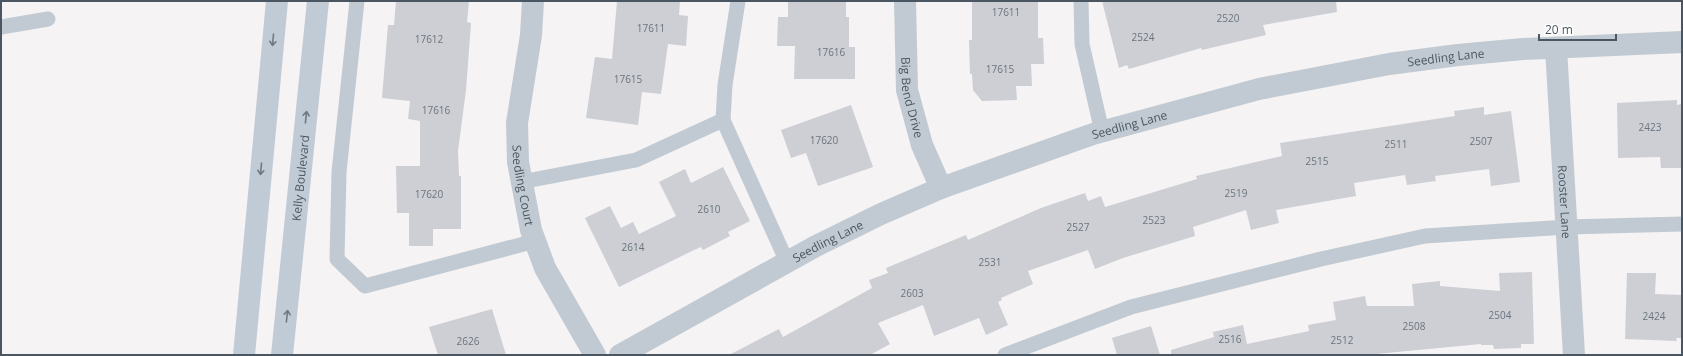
<svg xmlns="http://www.w3.org/2000/svg" width="1683" height="356" viewBox="0 0 1683 356" font-family="'Open Sans',sans-serif">
  <style>
    .building { fill: #cdcfd5 }
    .lines { fill: none; stroke-linecap: round; stroke-linejoin: round }
    .service { stroke: #c1cad2; stroke-width: 15 }
    .minor { stroke: #c1cad2; stroke-width: 22 }
    .secondary { stroke: #c1cbd6; stroke-width: 22 }
    .oneway { stroke: #6e7984 }
    .labels { text-anchor: middle; dominant-baseline: central; stroke-width: 4; stroke-linejoin: round; paint-order: stroke }
    .number-label { font-size: 10px; fill: #6b747e }
    .street-label { font-size: 12px; fill: #4a5661; stroke: #fff }
  </style>
  <rect width="100%" height="100%" fill="#f5f3f3"/>
  <g class="building">
    <polygon points="396,1 469,1 467,22 471,23 466,90 458,151 459,176 461,176 461,229 433,229 433,246 409,246 409,213 397,213 396,166 420,166 420,121 408,119 410,101 382,98 388,25 394,25"/>
    <polygon points="617,1 680,1 679,15 688,16 686,46 668,44 661,94 642,92 638,125 586,118 595,57 612,59"/>
    <polygon points="788,1 846,1 846,17 849,17 849,47 855,47 855,79 794,79 795,46 777,46 778,17 788,17"/>
    <polygon points="972,1 1038,1 1038,38 1043,38 1044,64 1031,64 1032,86 1016,86 1017,100 982,101 973,90 972,74 970,74 969,40 972,40"/>
    <polygon points="1102,1 1336,1 1337,12 1263,25 1266,35 1202,50 1201,48 1129,69 1127,65 1119,68"/>
    <polygon points="1677,100 1677,105 1682,104 1682,168 1661,168 1660,157 1618,158 1617,103"/>
    <polygon points="851,105 873,167 818,186 806,153 791,158 781,130"/>
    <polygon points="1484,107 1484,115 1511,111 1520,182 1491,186 1489,169 1435,176 1436,181 1407,185 1405,175 1354,183 1356,196 1276,210 1279,223 1251,230 1246,210 1193,227 1195,236 1123,258 1095,269 1088,250 1028,271 1033,284 1001,298 1002,300 998,302 1008,325 986,335 979,318 934,336 923,305 878,323 890,344 870,355 729,355 779,329 783,337 872,288 869,280 888,273 886,268 966,235 968,240 1041,208 1085,193 1088,201 1101,196 1105,207 1197,179 1196,176 1282,156 1280,143 1455,116 1454,111"/>
    <polygon points="723,167 750,221 728,232 730,236 703,250 701,247 694,250 619,287 585,218 610,206 621,228 633,222 639,234 676,216 659,182 685,169 691,183"/>
    <polygon points="1532,272 1534,344 1521,344 1521,348 1494,349 1493,345 1481,345 1481,344 1376,354 1376,355 1171,355 1171,350 1214,337 1213,332 1243,325 1247,344 1309,331 1308,325 1336,320 1333,302 1365,296 1367,306 1414,306 1412,284 1440,281 1440,286 1500,291 1499,273"/>
    <polygon points="1627,273 1656,273 1655,294 1682,295 1682,338 1676,338 1677,341 1625,339"/>
    <polygon points="492,309 506,355 438,355 429,327"/>
    <polygon points="1151,326 1160,355 1117,355 1112,338"/>
  </g>
  <g class="lines">
    <g class="service">
      <polyline points="357,1 339,172 337,259 365,286 535,241"/>
      <polyline points="738,1 725,85 723,120 787,262"/>
      <polyline points="1081,1 1082,44 1102,132"/>
      <polyline points="1,27 48,19"/>
      <polyline points="521,182 636,160 723,120"/>
      <polyline points="1005,355 1131,307 1321,259 1425,236 1567,227 1682,224"/>
    </g>
    <g class="minor">
      <path id="s1" d="M 533,1 L 531,35 L 517,123 L 518,162 L 531,230 L 545,268 L 595,355"/>
      <path id="s2" d="M 905,1 L 907,90 L 922,145 L 941,188"/>
      <path id="s3" d="M 1556,48 L 1574,355"/>
      <path id="s4" d="M 620,355 L 816,246 L 881,214 L 941,188 L 1093,134 L 1259,89 L 1389,64 L 1458,55 L 1523,49 L 1682,42"/>
    </g>
    <g class="secondary">
      <polyline points="244,355 277,1"/>
      <path id="s5" d="M 282,355 L 318,1"/>
    </g>
  </g>
  <defs><path id="oneway-shaft" d="M-6 0H5M1.5-3L5.5 0L1.5 3" fill="none" stroke-width="1.6" stroke-linecap="round" stroke-linejoin="round"/></defs>
  <g class="oneway">
    <use href="#oneway-shaft" transform="translate(273 40) rotate(95)"/>
    <use href="#oneway-shaft" transform="translate(306 117) rotate(-84)"/>
    <use href="#oneway-shaft" transform="translate(261 169) rotate(95)"/>
    <use href="#oneway-shaft" transform="translate(287 316) rotate(-84)"/>
  </g>
  <g class="labels">
    <g class="number-label">
      <text x="1006" y="12">17611</text>
      <text x="1228" y="18">2520</text>
      <text x="651" y="28">17611</text>
      <text x="1143" y="37">2524</text>
      <text x="429" y="39">17612</text>
      <text x="831" y="52">17616</text>
      <text x="1000" y="69">17615</text>
      <text x="628" y="79">17615</text>
      <text x="436" y="110">17616</text>
      <text x="1650" y="127">2423</text>
      <text x="824" y="140">17620</text>
      <text x="1481" y="141">2507</text>
      <text x="1396" y="144">2511</text>
      <text x="1317" y="161">2515</text>
      <text x="1236" y="193">2519</text>
      <text x="429" y="194">17620</text>
      <text x="709" y="209">2610</text>
      <text x="1154" y="220">2523</text>
      <text x="1078" y="227">2527</text>
      <text x="633" y="247">2614</text>
      <text x="990" y="262">2531</text>
      <text x="912" y="293">2603</text>
      <text x="1500" y="315">2504</text>
      <text x="1654" y="316">2424</text>
      <text x="1414" y="326">2508</text>
      <text x="1230" y="339">2516</text>
      <text x="1342" y="340">2512</text>
      <text x="468" y="341">2626</text>
    </g>
    <g class="street-label">
      <text stroke="none"><textPath href="#s4" startOffset="885">Seedling Lane</textPath></text>
      <text stroke="none"><textPath href="#s2" startOffset="97">Big Bend Drive</textPath></text>
      <text stroke="none"><textPath href="#s4" startOffset="561">Seedling Lane</textPath></text>
      <text stroke="none"><textPath href="#s5" startOffset="178">Kelly Boulevard</textPath></text>
      <text stroke="none"><textPath href="#s1" startOffset="186">Seedling Court</textPath></text>
      <text stroke="none"><textPath href="#s3" startOffset="154">Rooster Lane</textPath></text>
      <text stroke="none"><textPath href="#s4" startOffset="237">Seedling Lane</textPath></text>
    </g>
  </g>
  <rect width="1683" height="356" fill="none" stroke="#4a5661" stroke-width="4"/>
  <path d="M1539 34v6h77v-6" fill="none" stroke="#4a5661" stroke-width="2"/>
  <text x="1545" y="34" font-size="12" fill="#4a5661" stroke="#ffffff" stroke-width="3" paint-order="stroke">20 m</text>
</svg>
